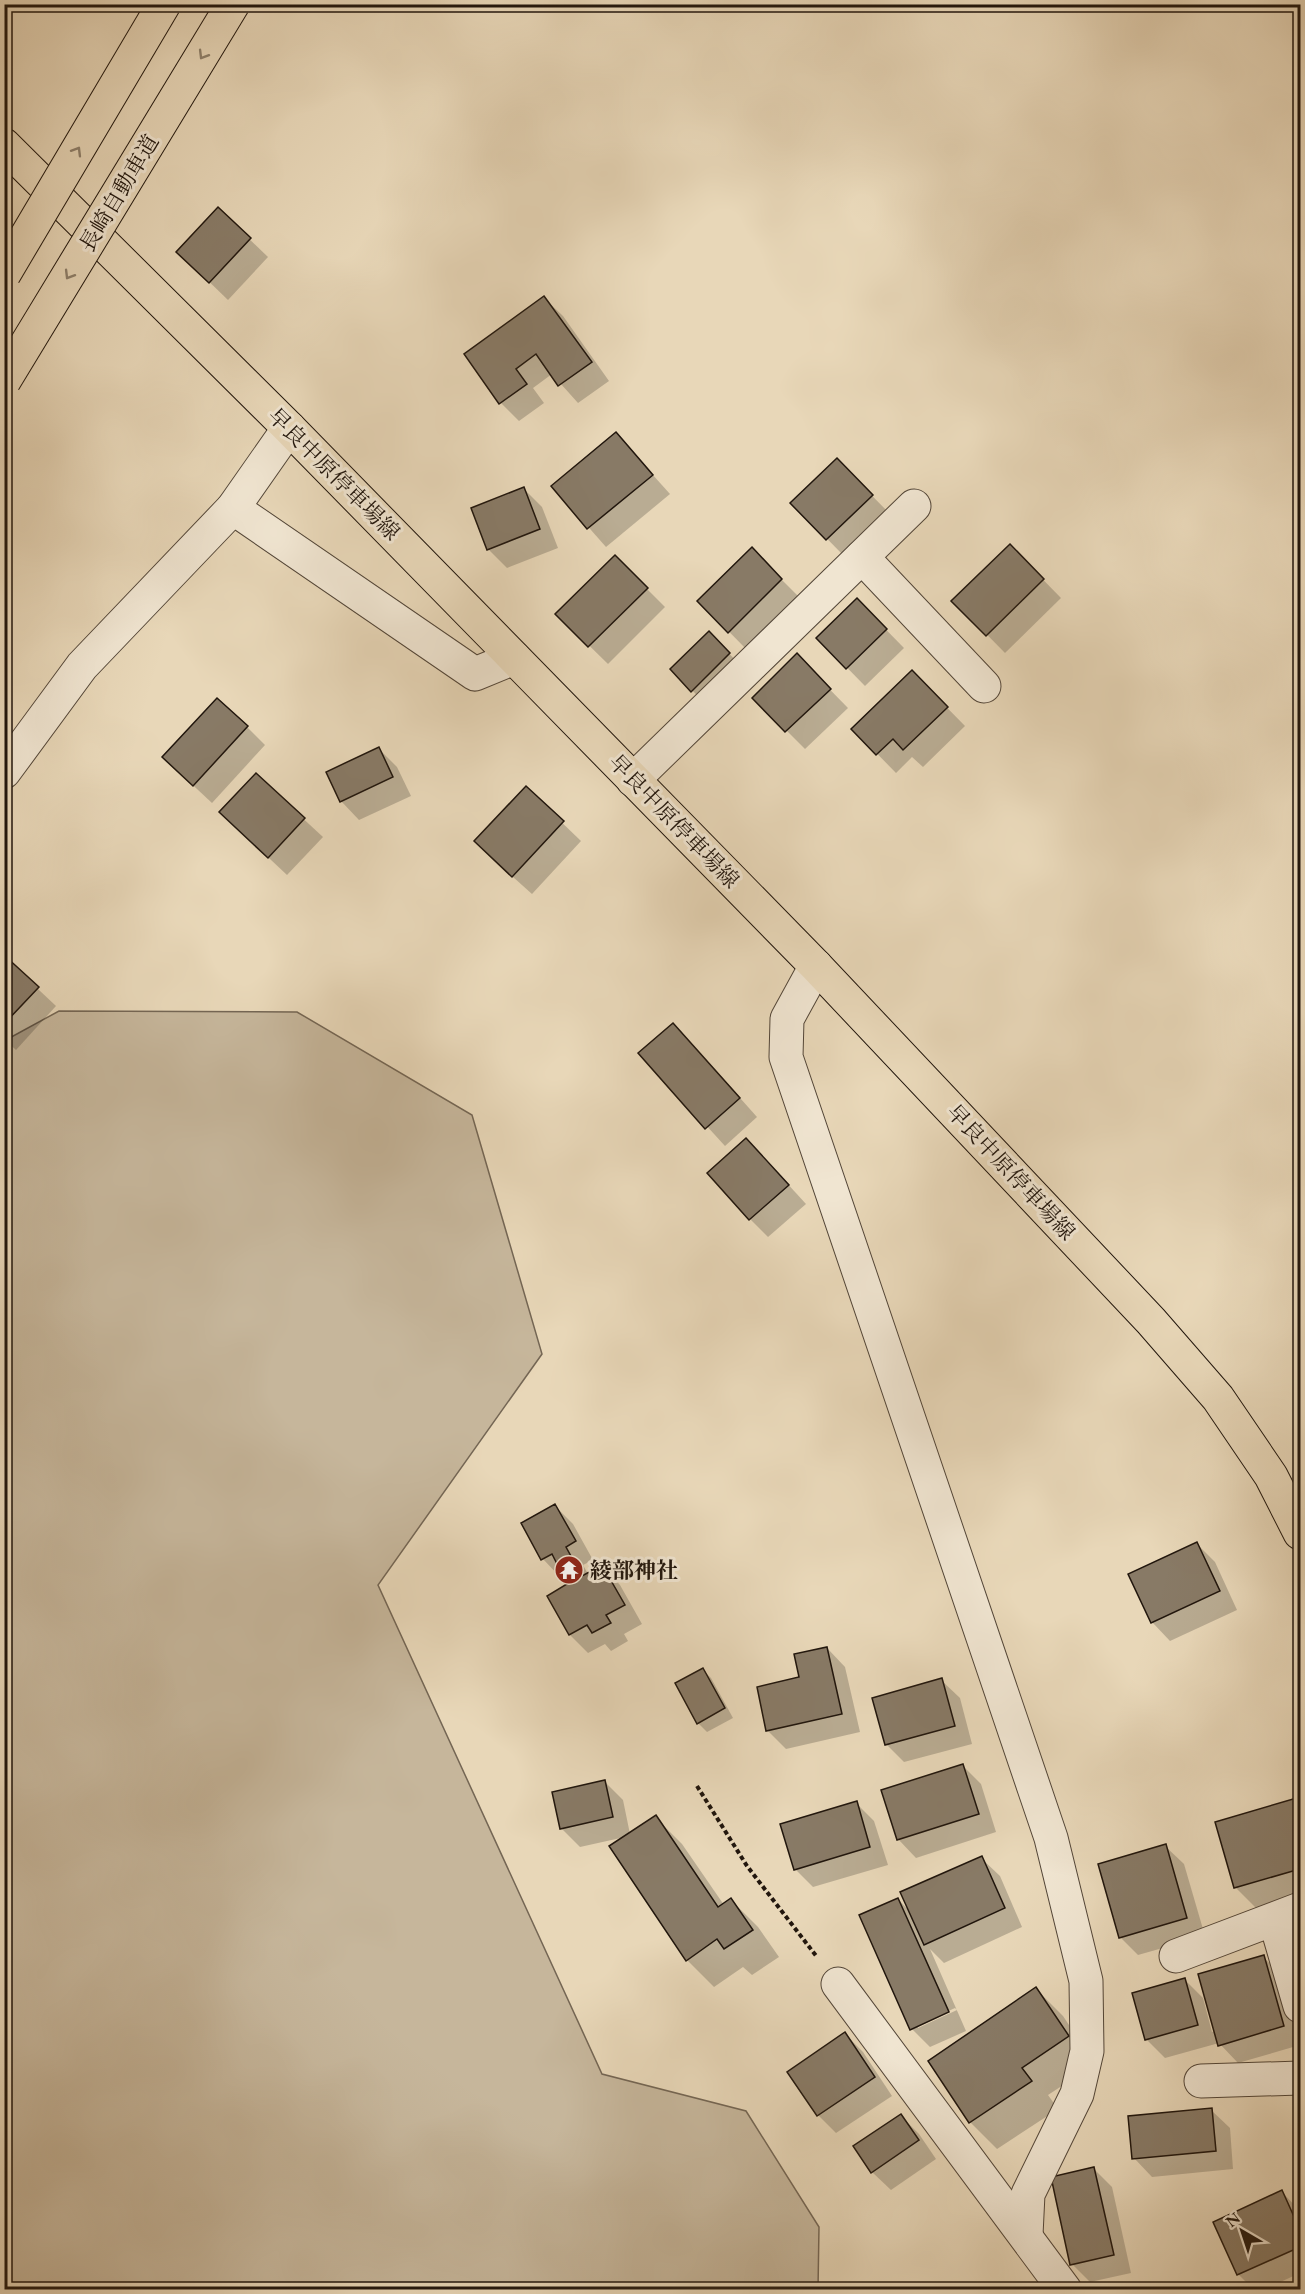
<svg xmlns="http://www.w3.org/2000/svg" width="1305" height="2294" viewBox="0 0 1305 2294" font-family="'EB Garamond','Noto Serif JP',serif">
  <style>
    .green { fill: #c6b69b; stroke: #746654; stroke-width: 1.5 }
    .shadow { fill: #0003; fill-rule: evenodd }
    .building { fill: #887a66; stroke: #21160d; stroke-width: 1.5 }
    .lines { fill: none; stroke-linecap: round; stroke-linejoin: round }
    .minor-casing { stroke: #534638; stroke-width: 35 }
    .major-casing { stroke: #21160d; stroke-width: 35 }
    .path { stroke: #21160d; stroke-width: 4; stroke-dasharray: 4.5 3; stroke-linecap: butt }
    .minor { stroke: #f0e5d1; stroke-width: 33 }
    .major { stroke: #e8d7b8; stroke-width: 33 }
    .highway-bridge-casing { stroke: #21160d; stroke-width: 35; stroke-linecap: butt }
    .highway-bridge { stroke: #e8d7b8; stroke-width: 33 }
    .oneway { stroke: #8e806b }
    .labels { text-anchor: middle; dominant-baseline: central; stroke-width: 6; stroke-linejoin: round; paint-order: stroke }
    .street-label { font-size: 22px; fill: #21160d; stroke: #f0e5d1 }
    .poi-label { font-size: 22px; font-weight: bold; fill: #21160d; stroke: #f0e5d1; text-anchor: start }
  </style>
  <rect width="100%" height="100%" fill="#e8d7b8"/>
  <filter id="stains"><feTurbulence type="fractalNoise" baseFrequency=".00333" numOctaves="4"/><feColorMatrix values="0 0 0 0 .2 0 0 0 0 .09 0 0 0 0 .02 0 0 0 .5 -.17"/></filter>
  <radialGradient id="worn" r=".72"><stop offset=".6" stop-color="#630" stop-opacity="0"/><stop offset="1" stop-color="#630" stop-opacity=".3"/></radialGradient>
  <polygon class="green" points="59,1011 297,1012 472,1115 542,1354 378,1585 602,2074 746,2111 819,2227 818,2289 5,2289 4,1041"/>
  <g class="shadow">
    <polygon points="218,209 268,257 228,300 197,270"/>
    <polygon points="544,298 563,316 609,381 578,403 552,374 533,388 544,403 519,421 501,403"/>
    <polygon points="616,434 670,494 606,547 553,487"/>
    <polygon points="837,460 890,514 845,557 792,503"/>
    <polygon points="524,489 542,507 558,548 507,568 488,549"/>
    <polygon points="1010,546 1061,598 1005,653 954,601"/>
    <polygon points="752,550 800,598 747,650 699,601"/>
    <polygon points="615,557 665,607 608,664 557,614"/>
    <polygon points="857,600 904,648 865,686 818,638"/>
    <polygon points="709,633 748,673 710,709 672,669"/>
    <polygon points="797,656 848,708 805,749 754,698"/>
    <polygon points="912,672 965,726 923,767 912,757 896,773 853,729"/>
    <polygon points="247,727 265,745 212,803 182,775"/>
    <polygon points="379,749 397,767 411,796 359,820 341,801"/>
    <polygon points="256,775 323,837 287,875 239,830"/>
    <polygon points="526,788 581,841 532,894 494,860"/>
    <polygon points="4,957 56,1006 16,1050 4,1039"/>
    <polygon points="691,1043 757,1117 725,1146 640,1053"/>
    <polygon points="764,1158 806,1204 768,1237 750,1219"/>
    <polygon points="555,1506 573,1524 593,1560 583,1565 588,1574 602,1566 620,1585 642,1624 624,1634 628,1641 611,1651 605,1644 588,1653 570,1635 549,1596 569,1584 565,1575 561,1578 543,1559 523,1524"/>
    <polygon points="1197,1544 1215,1562 1237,1610 1170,1641 1152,1622"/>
    <polygon points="827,1648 845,1667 860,1732 786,1749 767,1730 801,1678"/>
    <polygon points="703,1670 711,1678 733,1718 707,1732 698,1723"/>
    <polygon points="941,1680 960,1698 972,1744 904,1762 886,1744"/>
    <polygon points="963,1766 981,1784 996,1832 916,1858 898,1839"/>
    <polygon points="604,1781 623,1800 630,1834 655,1817 682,1844 724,1905 731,1900 758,1927 779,1957 752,1975 743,1967 714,1987 687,1960 625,1837 580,1847 562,1829 553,1793"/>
    <polygon points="1300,1798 1300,1904 1263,1915 1236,1888 1217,1823"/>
    <polygon points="856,1803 874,1821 888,1865 813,1887 795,1869"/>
    <polygon points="1165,1846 1184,1864 1205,1936 1138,1955 1120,1937"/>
    <path d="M 981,1858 L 1000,1876 L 1022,1927 L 944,1963 L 930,1949 L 966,2031 L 930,2047 L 912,2029 L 898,1899 L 911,1913 ZM 955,2008 L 957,2010 L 918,2028 L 918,2025 Z"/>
    <polygon points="1263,1957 1282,1975 1300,2045 1238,2063 1219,2043 1165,2058 1147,2040 1133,1994 1184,1979 1203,1998 1212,2032 1215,2031"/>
    <polygon points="1036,1989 1063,2016 1095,2064 1048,2095 1058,2109 997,2149 970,2122"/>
    <polygon points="845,2034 863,2052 892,2096 836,2133 818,2115"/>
    <polygon points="1211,2110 1230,2128 1233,2169 1152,2177 1134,2158"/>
    <polygon points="901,2116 919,2134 936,2159 891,2190 872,2172"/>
    <polygon points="1094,2169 1112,2187 1131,2273 1090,2282 1072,2264"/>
    <polygon points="1282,2192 1300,2211 1300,2273 1263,2290 1254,2290 1238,2274"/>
  </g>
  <g class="building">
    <polygon points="218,207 251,238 209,283 176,252"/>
    <polygon points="544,296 592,362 558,386 536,354 516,369 527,384 499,404 464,354"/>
    <polygon points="616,432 653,475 587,529 551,486"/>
    <polygon points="837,458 873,495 826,540 790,503"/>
    <polygon points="524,487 540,529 487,550 471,508"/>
    <polygon points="1010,544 1044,579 986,636 951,601"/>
    <polygon points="752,547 782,579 728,633 697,601"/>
    <polygon points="615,555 648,588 588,647 555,614"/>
    <polygon points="857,598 887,629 846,669 816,638"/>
    <polygon points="709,631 730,653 691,692 670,669"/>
    <polygon points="797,653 831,689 785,732 752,698"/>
    <polygon points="912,670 948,707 903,750 893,739 876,755 851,729"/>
    <polygon points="217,698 248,726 193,786 162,757"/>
    <polygon points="379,747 393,777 340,802 326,772"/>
    <polygon points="256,773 305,818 268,858 219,812"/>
    <polygon points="526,786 564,821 512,877 474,841"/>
    <polygon points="4,955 39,987 4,1024"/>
    <polygon points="673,1023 740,1098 705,1129 638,1053"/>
    <polygon points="746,1138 789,1185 749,1220 707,1173"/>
    <polygon points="555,1504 576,1541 566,1547 582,1576 602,1565 625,1605 606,1615 611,1623 592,1633 587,1625 569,1635 547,1596 567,1584 552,1554 541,1560 521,1523"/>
    <polygon points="1197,1542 1220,1591 1151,1623 1128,1574"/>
    <polygon points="827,1647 842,1714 766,1731 757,1687 799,1677 794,1654"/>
    <polygon points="703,1668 725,1708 697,1724 675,1683"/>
    <polygon points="942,1678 955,1726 885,1745 872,1698"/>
    <polygon points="963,1764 979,1814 897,1840 881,1790"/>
    <polygon points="605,1780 613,1817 560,1829 552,1792"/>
    <polygon points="1300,1797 1300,1869 1234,1888 1215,1822"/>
    <polygon points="857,1801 870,1847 794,1870 780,1824"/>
    <polygon points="656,1815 718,1907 731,1898 753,1930 724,1949 717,1939 686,1961 609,1846"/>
    <polygon points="1166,1844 1187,1918 1119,1938 1098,1864"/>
    <polygon points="982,1856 1005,1908 924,1945 900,1892"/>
    <polygon points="898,1898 949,2012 910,2030 859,1915"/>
    <polygon points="1264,1955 1284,2026 1218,2046 1198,1974"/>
    <polygon points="1185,1978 1198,2025 1145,2040 1132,1993"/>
    <polygon points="1036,1987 1069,2036 1022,2068 1032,2081 969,2123 928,2061"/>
    <polygon points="845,2032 875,2077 817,2116 787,2072"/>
    <polygon points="1212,2108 1216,2151 1132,2159 1128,2116"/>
    <polygon points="901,2114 919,2140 871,2173 853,2146"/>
    <polygon points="1094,2167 1114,2255 1070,2265 1051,2177"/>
    <polygon points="1282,2190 1300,2230 1300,2247 1237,2275 1213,2222"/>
  </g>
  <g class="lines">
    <g class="minor-casing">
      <g id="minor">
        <polyline points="233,508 475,674 514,658"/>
        <polyline points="862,557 984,686"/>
        <polyline points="4,772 82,666 233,508 289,428"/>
        <polyline points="633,780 914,506"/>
        <polyline points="816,966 787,1019 786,1057 1051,1838 1086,1981 1087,2051 1077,2094 1028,2194 1026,2235"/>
        <polyline points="1275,1920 1300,2006"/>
        <polyline points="1176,1956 1300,1909"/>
        <polyline points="838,1984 1065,2290"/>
        <polyline points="1201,2081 1300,2078"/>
      </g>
    </g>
    <g class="major-casing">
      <polyline id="major" points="4,145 289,428 816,966 1151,1321 1218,1398 1271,1476 1300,1533"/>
    </g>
    <polyline class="path" points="697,1786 747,1866 817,1957"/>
    <use href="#minor" class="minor"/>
    <use href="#major" class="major"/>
    <g class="highway-bridge-casing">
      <g id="highway-bridge">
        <polyline points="4,274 164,4"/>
        <polyline points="4,381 233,4"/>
      </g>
    </g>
    <use href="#highway-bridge" class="highway-bridge"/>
  </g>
  <defs><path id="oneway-chevron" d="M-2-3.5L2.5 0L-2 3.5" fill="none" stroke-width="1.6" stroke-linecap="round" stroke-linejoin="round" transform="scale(1.5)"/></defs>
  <g class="oneway">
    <use href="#oneway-chevron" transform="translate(203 55) rotate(121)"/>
    <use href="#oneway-chevron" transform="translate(77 151) rotate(-59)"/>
    <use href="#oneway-chevron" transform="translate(69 275) rotate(121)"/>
  </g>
  <defs>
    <g id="temple-disc" transform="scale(1.5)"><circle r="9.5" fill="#8f2418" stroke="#f0e5d1"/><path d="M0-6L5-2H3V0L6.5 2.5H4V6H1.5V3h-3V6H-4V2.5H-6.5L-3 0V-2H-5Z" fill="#fff"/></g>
  </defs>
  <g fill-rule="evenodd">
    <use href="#temple-disc" x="569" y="1570"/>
  </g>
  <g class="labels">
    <g class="street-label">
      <text transform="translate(119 193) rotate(-59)">長崎自動車道</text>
      <text transform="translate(334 474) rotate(45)">早良中原停車場線</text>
      <text transform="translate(674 821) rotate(46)">早良中原停車場線</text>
      <text transform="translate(1011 1172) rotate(47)">早良中原停車場線</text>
    </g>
    <g class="poi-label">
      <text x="590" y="1570">綾部神社</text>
    </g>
  </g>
  <rect width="1305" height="2294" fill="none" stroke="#e8d7b8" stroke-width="24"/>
  <rect x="6" y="6" width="1293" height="2282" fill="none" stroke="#21160d" stroke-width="3"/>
  <rect x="12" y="12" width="1281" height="2270" fill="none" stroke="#21160d" stroke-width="1.5"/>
  <g transform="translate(1242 2231) rotate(321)" stroke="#f0e5d1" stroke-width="4.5" paint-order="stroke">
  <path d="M0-4.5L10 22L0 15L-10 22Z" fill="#21160d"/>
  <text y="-9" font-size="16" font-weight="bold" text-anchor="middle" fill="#21160d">N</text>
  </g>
  <rect width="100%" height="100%" filter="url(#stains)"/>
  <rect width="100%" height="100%" fill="url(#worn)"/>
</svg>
